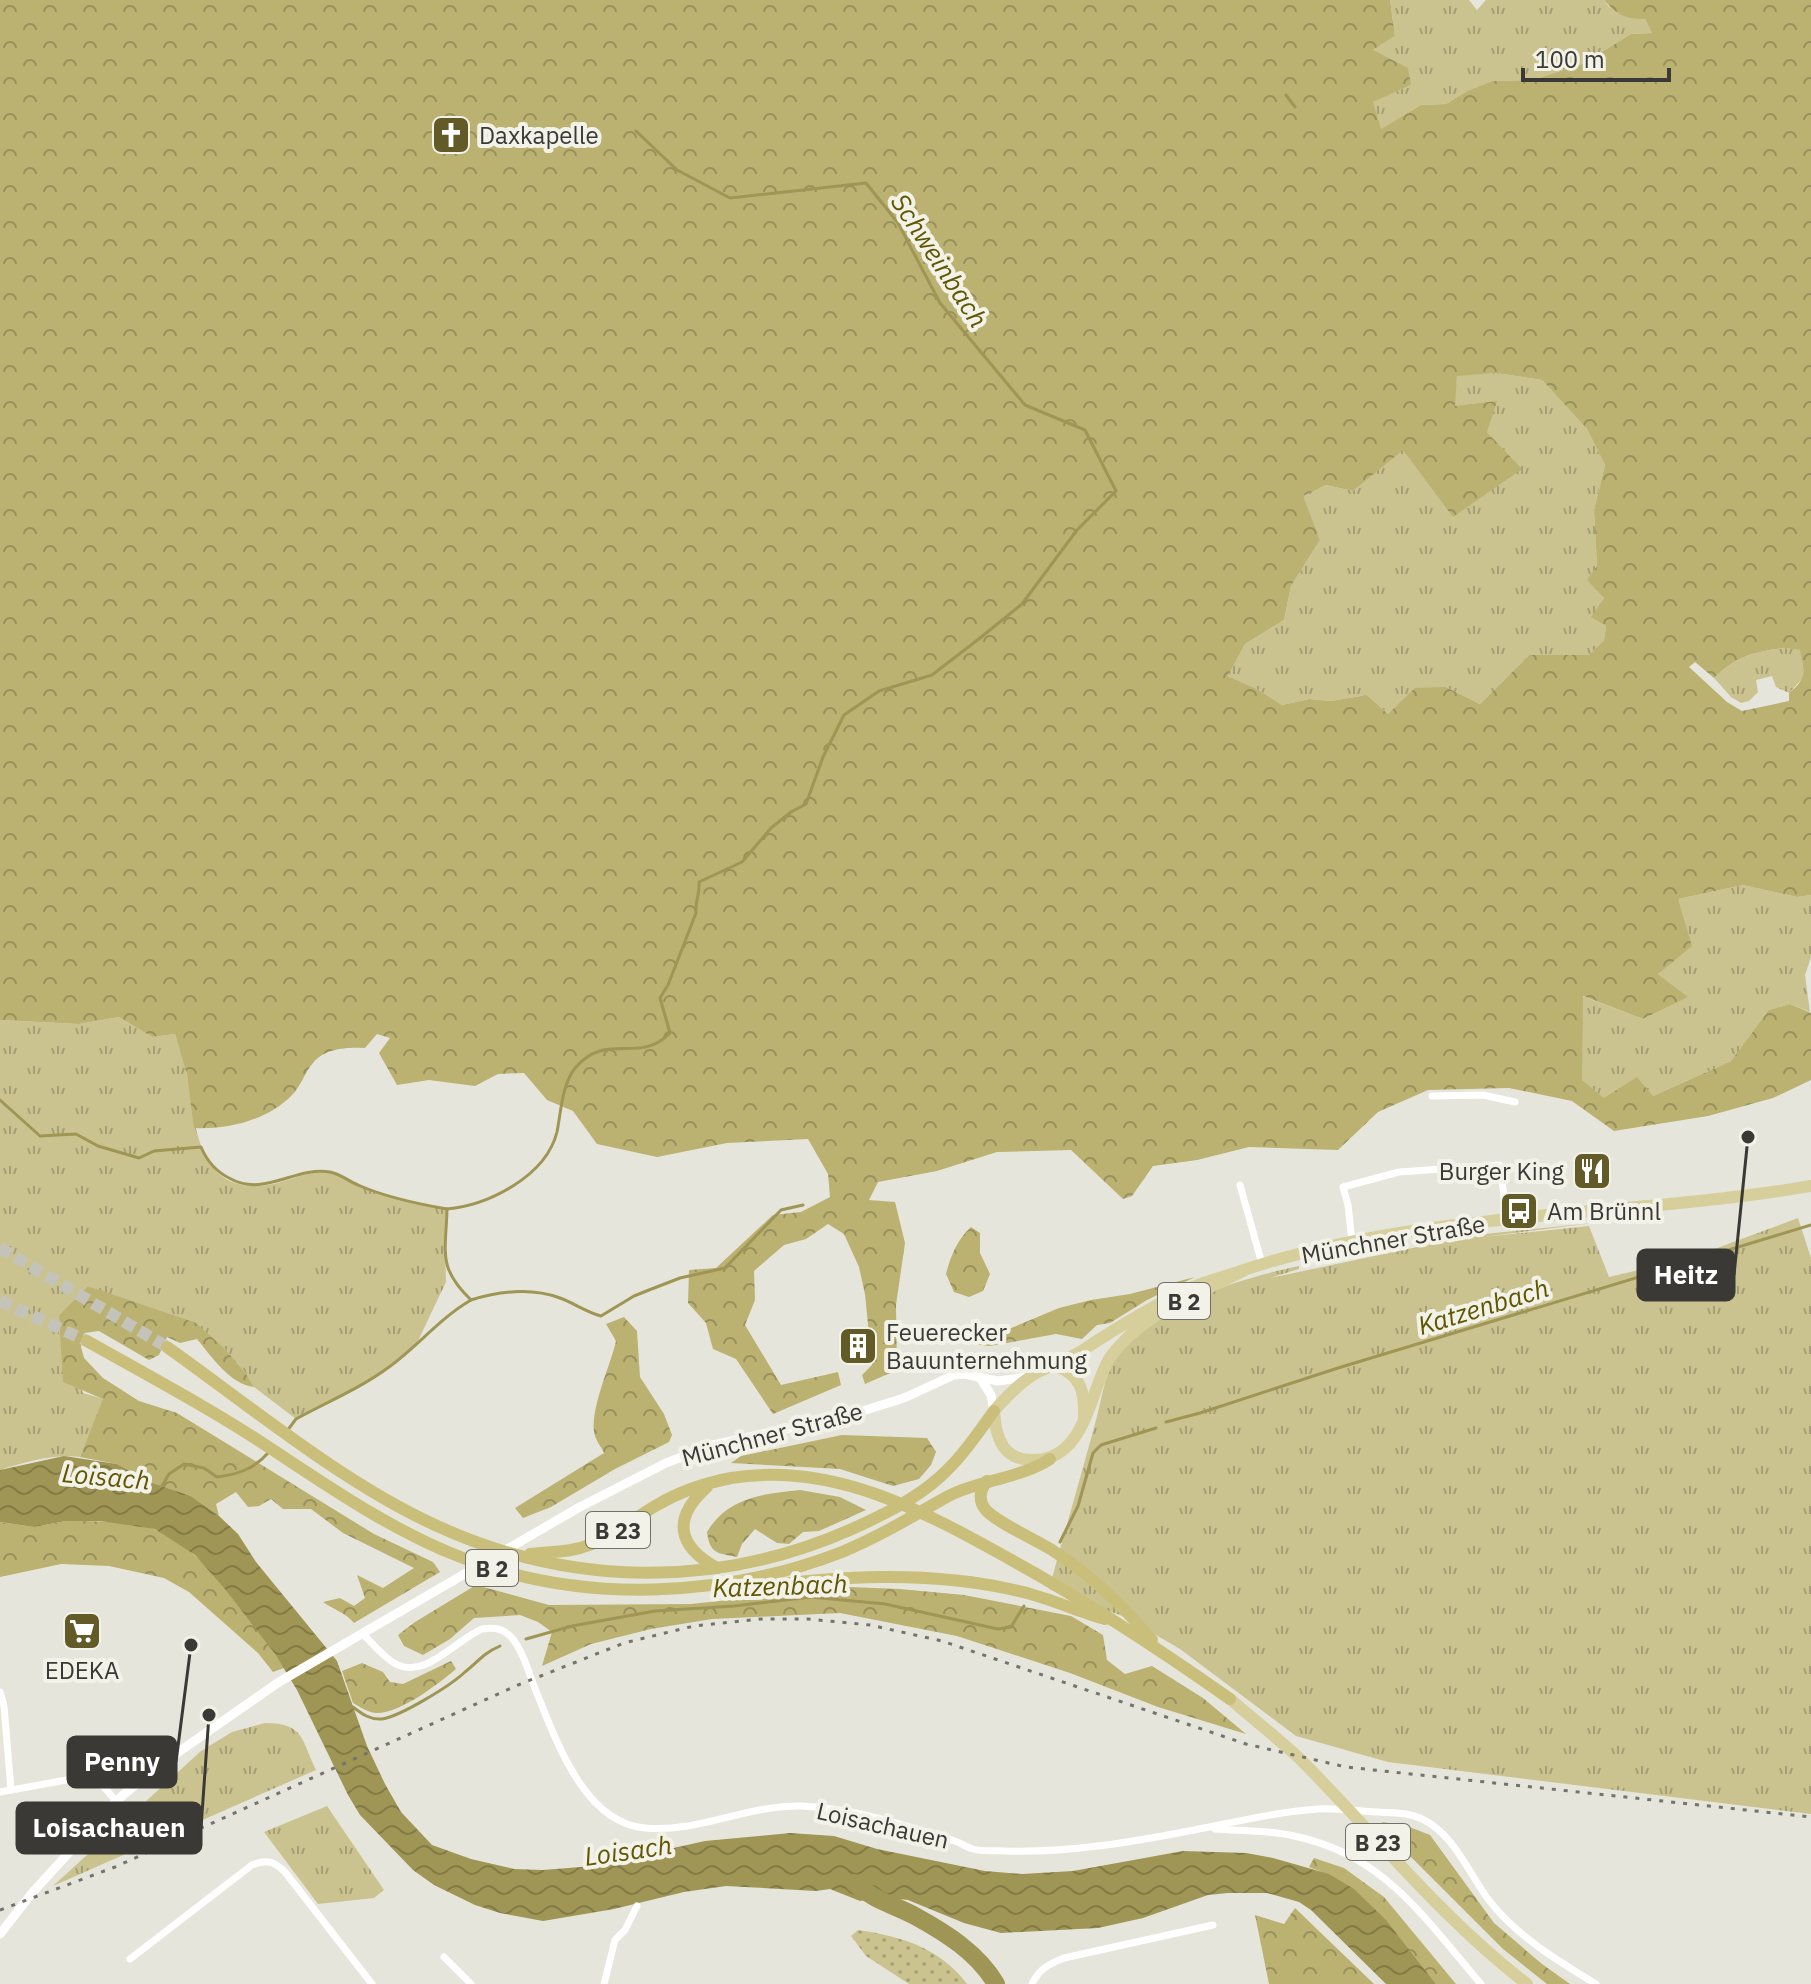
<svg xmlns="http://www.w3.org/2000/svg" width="1811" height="1984" viewBox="0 0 1811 1984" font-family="'IBM Plex Sans',sans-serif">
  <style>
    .grass { fill: url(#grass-tufts) }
    .forest { fill: url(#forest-crowns); fill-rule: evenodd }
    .park { fill: url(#park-dots) }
    .water { fill: url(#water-waves) }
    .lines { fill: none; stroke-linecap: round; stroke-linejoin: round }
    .stream { stroke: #9f9554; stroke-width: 3 }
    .river { stroke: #9f9554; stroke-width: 18 }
    .trunk-tunnel { stroke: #c4c3ba; stroke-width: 12; stroke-dasharray: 12 6; stroke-linecap: butt }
    .minor { stroke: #fff; stroke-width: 7 }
    .tertiary { stroke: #fff; stroke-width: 9 }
    .primary { stroke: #d7cf9b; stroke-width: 12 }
    .trunk { stroke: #cabf7a; stroke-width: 12 }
    .rail { stroke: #74736d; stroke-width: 3; stroke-dasharray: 4 8; stroke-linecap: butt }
    .labels { text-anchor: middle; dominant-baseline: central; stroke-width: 8; stroke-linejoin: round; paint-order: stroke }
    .shield { fill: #f3f2e8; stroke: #72706b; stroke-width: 2 }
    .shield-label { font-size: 22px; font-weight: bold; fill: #3a3935 }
    .poi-label { font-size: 24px; fill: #3a3935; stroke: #f3f2e8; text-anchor: start }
    .street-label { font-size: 24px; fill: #3a3935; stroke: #f3f2e8 }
    .water-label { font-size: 26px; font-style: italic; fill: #605500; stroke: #f3f2e8 }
    .leader { fill: none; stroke: #3a3935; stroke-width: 3 }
    .callout-dot { fill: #3a3935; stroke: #f3f2e8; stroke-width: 3 }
    .callout { fill: #3a3935; stroke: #3a3935; stroke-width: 3 }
    .callout-label { font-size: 26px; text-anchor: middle; font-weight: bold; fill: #fff }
  </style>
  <defs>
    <pattern id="grass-tufts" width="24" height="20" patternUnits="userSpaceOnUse" patternTransform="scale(2)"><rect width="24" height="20" fill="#cbc38f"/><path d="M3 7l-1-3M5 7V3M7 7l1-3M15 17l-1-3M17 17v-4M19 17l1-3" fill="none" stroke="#a69f76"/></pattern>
    <pattern id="forest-crowns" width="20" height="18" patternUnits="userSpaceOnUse" patternTransform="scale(2)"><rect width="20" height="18" fill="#bbb170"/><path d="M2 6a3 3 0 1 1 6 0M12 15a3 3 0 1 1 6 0" fill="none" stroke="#99915d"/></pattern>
    <pattern id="park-dots" width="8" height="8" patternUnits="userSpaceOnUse" patternTransform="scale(2)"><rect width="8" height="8" fill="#cbc38f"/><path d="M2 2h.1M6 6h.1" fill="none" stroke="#a69f76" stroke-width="1.8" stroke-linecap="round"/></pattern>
    <pattern id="water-waves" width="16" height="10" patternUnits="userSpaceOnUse" patternTransform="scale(2)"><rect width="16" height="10" fill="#9f9554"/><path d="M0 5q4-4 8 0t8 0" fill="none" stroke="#837b46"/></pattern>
  </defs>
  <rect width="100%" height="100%" fill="#e6e5db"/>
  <g class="grass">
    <polygon points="1390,0 1469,0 1477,10 1486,0 1604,0 1609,7 1645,19 1652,33 1631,34 1582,64 1532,80 1492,81 1467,91 1446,104 1421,105 1380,130 1372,102 1411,85 1373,50 1395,36"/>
    <polygon points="1496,373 1542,380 1587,429 1605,465 1594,510 1597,566 1604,598 1592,617 1606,626 1604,640 1589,655 1529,655 1480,704 1446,687 1388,714 1367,695 1331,701 1309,699 1282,705 1257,689 1228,676 1245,644 1284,620 1291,586 1320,540 1302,496 1326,485 1353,491 1403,449 1521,469 1487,432 1454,407 1457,375"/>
    <path d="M 1784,648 L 1801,650 L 1804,677 L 1789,693 L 1776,687 L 1772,676 L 1756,680 L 1758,692 L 1749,701 L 1741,703 L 1731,697 L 1714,678 C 1736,656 1755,652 1784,648 Z"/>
    <polygon points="1743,885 1797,897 1811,895 1811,957 1805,975 1810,1012 1790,1004 1770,1010 1731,1061 1653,1096 1604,1098 1582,1081 1582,996 1643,1019 1687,997 1658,974 1678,899"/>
    <path d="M 119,1017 L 152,1037 L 175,1034 C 179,1048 184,1062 187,1076 C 195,1118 195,1189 259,1186 C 281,1185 302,1172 324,1172 C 338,1172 346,1180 358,1185 C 385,1197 418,1204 447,1209 L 445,1248 L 446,1282 L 417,1343 L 375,1377 L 296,1419 L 254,1387 L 245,1372 L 225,1349 L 123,1299 L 88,1286 L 59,1315 L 62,1344 L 83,1393 L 104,1399 L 80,1457 C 53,1454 26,1462 0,1470 L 0,1020 L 79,1024 Z"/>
    <path d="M 1798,1218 L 1811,1258 L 1811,1814 L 1388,1762 L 1296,1736 L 1180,1649 L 1125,1617 L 1049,1589 C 1064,1534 1080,1479 1095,1424 C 1101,1404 1104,1376 1115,1359 C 1150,1305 1242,1278 1299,1266 L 1299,1269 L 1270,1278 L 1436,1243 L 1418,1244 L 1416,1241 L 1593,1223 L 1483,1237 L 1589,1226 L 1609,1277 L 1690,1258 Z"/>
    <path d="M 265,1723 C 304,1723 301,1739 316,1770 L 53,1886 L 201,1751 L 232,1732 Z"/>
    <polygon points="327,1806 384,1890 374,1898 318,1904 264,1832"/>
  </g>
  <g class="forest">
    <path d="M 0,0 L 1390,0 L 1395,36 L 1373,50 L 1408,68 L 1411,85 L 1373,102 L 1381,129 L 1421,105 L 1446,104 L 1467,91 L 1492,81 L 1532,80 L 1582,64 L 1631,34 L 1652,33 L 1645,19 C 1628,20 1615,14 1604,0 L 1811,0 L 1811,895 L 1797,897 L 1743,885 L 1678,899 L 1692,946 L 1658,974 L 1688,997 L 1643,1019 L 1583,996 L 1582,1080 L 1604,1098 L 1637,1077 L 1653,1096 L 1731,1061 L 1769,1010 L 1790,1004 L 1811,1013 L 1811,1080 L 1773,1098 L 1708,1116 L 1614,1131 L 1572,1101 L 1509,1088 L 1428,1090 L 1378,1112 L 1338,1150 L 1249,1147 L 1197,1160 L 1153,1166 L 1132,1196 L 1123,1199 L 1071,1150 L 997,1152 L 937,1171 L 878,1182 L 869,1200 L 895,1202 L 905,1243 L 896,1305 L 897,1370 L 865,1384 L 862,1375 L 872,1365 L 865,1294 L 859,1267 L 844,1234 L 828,1224 L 806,1239 L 784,1245 L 754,1271 L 755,1300 L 745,1325 L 781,1385 L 838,1372 L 841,1385 L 773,1414 L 736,1359 L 713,1349 L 706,1323 L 688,1303 L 689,1270 L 716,1268 L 773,1215 L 801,1212 L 830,1197 L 828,1174 L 808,1139 L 727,1143 L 657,1157 L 597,1144 L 573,1111 L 547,1100 L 524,1073 L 498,1074 L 475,1086 L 429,1080 L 397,1085 L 379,1053 L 390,1038 L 377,1034 L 365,1048 C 347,1047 325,1048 313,1063 C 305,1072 301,1086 292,1095 C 268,1120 228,1130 194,1128 L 187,1075 L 175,1034 L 152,1037 L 119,1017 L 79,1024 L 0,1020 ZM 1496,373 L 1542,380 L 1587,429 L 1605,465 L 1594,510 L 1597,566 L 1587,580 L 1604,598 L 1591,617 L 1606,626 L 1604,640 L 1589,655 L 1529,655 L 1480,704 L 1446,687 L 1415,688 L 1388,714 L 1367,695 L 1331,701 L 1309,699 L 1282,705 L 1257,689 L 1228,676 L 1245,644 L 1284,620 L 1291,586 L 1320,540 L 1303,496 L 1326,485 L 1353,491 L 1403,450 L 1453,517 L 1522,469 L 1487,432 L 1497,401 L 1455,406 L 1457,376 ZM 1784,648 L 1800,650 C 1804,672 1808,678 1789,693 L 1789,701 L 1742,711 L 1727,702 L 1689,667 L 1695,662 L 1714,678 C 1734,657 1756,651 1784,648 Z"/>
    <path d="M 971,1227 L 980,1233 L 980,1253 L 990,1274 L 983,1291 L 969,1297 L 954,1292 L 946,1274 C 951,1255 957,1240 971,1227 Z"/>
    <polygon points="1195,1277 1147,1300 1110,1323 1097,1325 1082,1339 1056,1334 990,1346 973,1344 1059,1308 1091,1300 1130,1294"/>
    <path d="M 88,1286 L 196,1323 L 225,1349 L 245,1372 L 254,1387 C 231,1385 211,1356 197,1339 L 180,1343 L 167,1337 L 159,1355 L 149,1360 L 99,1331 L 84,1333 L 81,1347 L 84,1358 L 103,1378 L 139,1401 L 177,1413 L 374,1534 L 433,1562 L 440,1572 L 354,1623 C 345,1612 334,1610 323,1602 L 340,1598 L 354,1606 L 365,1598 L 357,1575 L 383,1588 L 414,1568 L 343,1533 L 311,1509 L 283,1509 L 271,1499 L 259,1506 L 248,1507 L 236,1492 L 216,1504 L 219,1516 L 191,1496 L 153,1483 L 117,1464 L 80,1457 L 103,1399 L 63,1382 L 59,1315 Z"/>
    <path d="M 624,1317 L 637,1331 L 640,1377 L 664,1414 L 672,1435 L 669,1442 L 615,1469 L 551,1507 L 523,1518 L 515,1508 L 604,1453 C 602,1448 597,1442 595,1436 C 588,1412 611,1365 616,1341 L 606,1324 Z"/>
    <polygon points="842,1435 927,1438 936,1452 931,1465 919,1479 893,1486 840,1469 731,1463 741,1456"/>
    <path d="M 800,1490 L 840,1497 L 866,1510 L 819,1531 L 803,1532 L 789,1544 L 777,1543 L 755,1529 L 742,1544 L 737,1557 C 717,1553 710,1554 707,1532 C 728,1497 763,1494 800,1490 Z"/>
    <path d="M 66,1521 C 93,1521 134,1520 159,1531 C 203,1549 260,1628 284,1668 L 273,1672 L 258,1653 L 189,1592 L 164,1578 L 109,1566 L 61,1564 L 0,1577 L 0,1522 L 34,1527 Z"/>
    <polygon points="476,1585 549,1605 691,1604 849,1587 900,1589 964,1595 1071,1616 1103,1635 1107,1660 1125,1674 1152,1666 1203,1698 1246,1734 1158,1707 1070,1673 957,1636 840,1613 712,1619 651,1629 591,1644 542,1666 552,1632 538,1622 520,1615 474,1618 450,1639 423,1655 404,1646 398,1635 415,1622"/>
    <path d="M 451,1661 L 456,1669 C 438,1684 401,1713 377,1713 C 369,1713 360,1707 353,1703 L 342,1671 L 362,1663 L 383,1672 L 390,1682 L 403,1684 Z"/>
    <polygon points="1382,1822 1407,1826 1430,1835 1494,1923 1542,1964 1570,1984 1547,1984 1503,1949 1404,1850"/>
    <path d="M 1314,1858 L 1344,1868 L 1384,1897 L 1456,1984 L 1436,1984 C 1399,1938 1367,1887 1309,1867 Z"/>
    <polygon points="1295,1908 1374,1984 1269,1984 1255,1915 1284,1924"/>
  </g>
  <path class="park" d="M 858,1930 C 901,1936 940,1948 967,1984 L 909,1984 L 866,1956 L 851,1936 Z"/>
  <polygon class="water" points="64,1456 117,1464 153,1483 191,1496 219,1516 238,1534 256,1562 337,1661 367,1746 385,1784 401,1812 432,1845 471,1859 514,1869 543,1870 593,1866 705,1841 790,1833 834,1836 877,1849 985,1871 1022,1874 1073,1871 1183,1851 1246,1853 1273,1858 1329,1874 1354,1889 1386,1920 1436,1984 1386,1984 1311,1910 1299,1902 1267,1893 1228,1893 1208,1895 1143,1918 1098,1928 1001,1933 964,1923 908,1900 882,1897 860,1901 830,1889 816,1891 726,1886 684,1892 614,1909 543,1921 500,1913 475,1905 434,1885 413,1870 360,1815 348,1795 297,1690 275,1654 225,1589 195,1555 155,1529 100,1521 66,1521 34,1527 0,1522 0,1470"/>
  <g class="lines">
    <g class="stream">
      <polyline points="1286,95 1295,107"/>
      <path d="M 0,1100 L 40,1136 L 76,1134 L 98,1146 L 139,1158 L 154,1151 L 201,1147 C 207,1161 215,1171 229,1178 C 264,1198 295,1166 330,1172 C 341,1174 348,1181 358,1185 C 385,1197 418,1204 447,1209 C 446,1253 437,1267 471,1300 C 440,1318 418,1346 389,1367 C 361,1388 327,1402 296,1419 L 287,1431"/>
      <path d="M 447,1209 C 489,1205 546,1176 557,1132 C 561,1112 562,1083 576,1067 C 608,1031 639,1065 670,1033 L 660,998 L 668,985 L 696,913 C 695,901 700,895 699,882 L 742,862 L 771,828 L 791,812 L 806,804 L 823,757 L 844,715 L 879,691 L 932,675 L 980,638 L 1022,604 L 1077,530 L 1116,491 L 1085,430 L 1025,405 L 940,303 L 898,223 L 866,183 L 730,198 L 677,170 L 636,131"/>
      <path d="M 471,1300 C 500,1291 530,1287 560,1298 C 574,1303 586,1312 601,1316 L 634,1296 L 649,1290 L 680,1278 L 725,1268 L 781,1210 L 803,1205"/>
      <polyline points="1166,1422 1200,1413 1338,1368 1811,1225"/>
      <path d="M 162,1486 L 169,1474 L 184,1464 L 204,1468 L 217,1477 C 239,1474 254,1469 269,1452"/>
      <polyline points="1060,1542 1078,1506 1093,1453 1101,1445 1156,1428"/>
      <polyline points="526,1639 572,1626 655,1611 734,1606 811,1597 885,1604 998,1629 1011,1627 1024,1606"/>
      <path d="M 353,1707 C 362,1714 370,1720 382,1719 C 401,1716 450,1686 465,1672 C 479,1661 482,1654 500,1646"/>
    </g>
    <path class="river" d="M 854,1883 C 877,1902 890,1903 915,1916 C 946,1933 978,1953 996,1984"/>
    <g class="trunk-tunnel">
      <polyline points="0,1248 167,1347"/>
      <polyline points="0,1301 87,1341"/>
    </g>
    <g class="minor">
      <polyline points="1432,1096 1483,1095 1515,1102"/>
      <polyline points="1240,1185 1262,1264"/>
      <polyline points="1352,1241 1348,1205 1343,1187 1399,1172 1500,1165 1507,1220"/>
      <path d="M 363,1634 C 372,1643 380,1653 391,1661 C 422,1684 455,1640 482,1629 C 494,1627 503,1628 512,1638 C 524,1653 529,1674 536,1691 C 556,1740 584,1823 645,1828 C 697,1833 748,1805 801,1806 C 853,1808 905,1825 955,1841 C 961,1843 966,1847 973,1849 C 982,1852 995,1850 1005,1851 C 1068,1853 1133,1842 1194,1830 C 1236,1822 1275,1812 1318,1809 C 1337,1808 1357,1811 1377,1812 C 1392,1813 1408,1812 1422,1819 C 1453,1833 1469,1873 1488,1899 C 1515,1935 1558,1961 1596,1984"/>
      <polyline points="0,1692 4,1706 11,1790"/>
      <polyline points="85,1777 103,1786 116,1801"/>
      <polyline points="0,1792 83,1777 100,1770 122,1775 133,1786"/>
      <path d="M 1215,1829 C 1241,1831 1268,1830 1294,1836 C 1384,1854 1425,1919 1481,1984"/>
      <polyline points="444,1957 471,1984"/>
      <path d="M 130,1959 L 252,1865 C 266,1859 274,1861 285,1872 L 372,1984"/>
      <polyline points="604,1984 615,1940 625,1930 637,1906"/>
      <path d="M 1032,1984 C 1039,1969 1049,1964 1064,1958 L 1213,1925"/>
    </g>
    <g class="tertiary">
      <polyline points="981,1379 991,1395 994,1411"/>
      <polyline points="0,1934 32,1893 116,1801 157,1767 279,1682 578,1508 666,1463 713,1445 853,1414 904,1398 954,1375 964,1374 998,1381 1027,1377"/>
    </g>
    <g class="primary">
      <path d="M 1245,1270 C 1206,1290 1161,1307 1129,1336 C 1122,1343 1114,1351 1109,1359 C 1090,1392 1085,1460 1034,1460 C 1021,1460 1010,1457 1003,1446 C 996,1435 995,1423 994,1411 C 1007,1396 1022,1380 1040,1371 C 1055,1364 1069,1359 1083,1350 C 1118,1327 1154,1305 1193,1287 C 1209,1280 1227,1276 1244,1270 C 1427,1209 1623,1218 1811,1186"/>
      <path d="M 1056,1366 C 1081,1375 1085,1392 1084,1417"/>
      <path d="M 1230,1699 C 1253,1719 1278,1738 1300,1759 C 1375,1834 1442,1919 1527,1984"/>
    </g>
    <g class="trunk">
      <path d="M 87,1341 C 149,1376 211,1409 270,1448 C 331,1488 394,1532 463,1558 C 583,1604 724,1598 842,1552 C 878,1537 910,1518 943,1499 C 976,1480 1020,1479 1050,1459"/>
      <path d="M 167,1347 C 250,1406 343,1483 435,1525 C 569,1587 717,1589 852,1529 C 883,1515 916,1499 941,1476 C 962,1457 977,1434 994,1411"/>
      <path d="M 987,1481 C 980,1490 978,1500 985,1509 C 995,1522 1039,1541 1055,1552 C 1091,1575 1124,1607 1152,1640"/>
      <path d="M 707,1487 C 672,1518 677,1546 717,1568"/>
      <path d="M 530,1554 C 550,1551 570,1553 589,1545 C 614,1536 634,1518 657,1505 C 679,1492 705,1483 731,1478 C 835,1461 927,1513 1015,1562 C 1091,1604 1159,1649 1230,1699"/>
      <path d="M 726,1586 L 740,1589 C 833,1576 930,1569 1023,1592 C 1051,1599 1077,1611 1105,1619"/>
    </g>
    <polyline class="rail" points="0,1910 115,1867 518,1685 624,1643 694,1626 761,1619 808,1619 870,1625 942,1641 1246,1744 1346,1767 1811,1817"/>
  </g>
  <defs>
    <g id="church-square" transform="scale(2)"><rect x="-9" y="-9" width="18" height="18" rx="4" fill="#625a27" stroke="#f3f2e8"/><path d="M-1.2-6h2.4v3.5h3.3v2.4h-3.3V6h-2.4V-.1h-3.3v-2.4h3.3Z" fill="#fff"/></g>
    <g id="restaurant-square" transform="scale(2)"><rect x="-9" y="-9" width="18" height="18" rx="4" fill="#625a27" stroke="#f3f2e8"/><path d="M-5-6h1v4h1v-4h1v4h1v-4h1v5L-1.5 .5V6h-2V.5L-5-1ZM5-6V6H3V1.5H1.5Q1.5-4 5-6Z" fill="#fff"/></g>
    <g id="bus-square" transform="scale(2)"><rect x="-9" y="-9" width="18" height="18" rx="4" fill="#625a27" stroke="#f3f2e8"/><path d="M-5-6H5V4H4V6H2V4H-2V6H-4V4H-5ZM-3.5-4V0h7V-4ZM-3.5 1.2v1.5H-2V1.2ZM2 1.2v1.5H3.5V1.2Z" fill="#fff"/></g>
    <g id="building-square" transform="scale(2)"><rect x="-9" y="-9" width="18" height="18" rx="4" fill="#625a27" stroke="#f3f2e8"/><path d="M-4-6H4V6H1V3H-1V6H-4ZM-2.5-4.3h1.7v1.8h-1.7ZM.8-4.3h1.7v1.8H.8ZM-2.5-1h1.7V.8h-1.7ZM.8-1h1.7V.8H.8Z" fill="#fff"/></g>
    <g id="supermarket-square" transform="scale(2)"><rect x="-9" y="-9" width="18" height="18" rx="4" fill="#625a27" stroke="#f3f2e8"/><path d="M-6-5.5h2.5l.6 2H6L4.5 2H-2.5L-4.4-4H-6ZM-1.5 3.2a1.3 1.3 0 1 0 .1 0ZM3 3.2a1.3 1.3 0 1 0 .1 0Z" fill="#fff"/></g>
  </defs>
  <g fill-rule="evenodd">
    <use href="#church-square" x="451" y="135"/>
    <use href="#restaurant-square" x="1592" y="1171"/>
    <use href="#bus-square" x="1519" y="1211"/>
    <use href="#building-square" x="858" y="1346"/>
    <use href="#supermarket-square" x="82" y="1631"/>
  </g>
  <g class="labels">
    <g class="shield">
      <rect x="1158" y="1283" width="52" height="36" rx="6"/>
      <rect x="586" y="1512" width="64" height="36" rx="6"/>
      <rect x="466" y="1550" width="52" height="36" rx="6"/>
      <rect x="1346" y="1824" width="64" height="36" rx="6"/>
    </g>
    <g class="shield-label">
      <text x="1184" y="1301">B 2</text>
      <text x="618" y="1530">B 23</text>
      <text x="492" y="1568">B 2</text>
      <text x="1378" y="1842">B 23</text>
    </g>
    <g class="poi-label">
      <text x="479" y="135">Daxkapelle</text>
      <text x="1564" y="1171" text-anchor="end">Burger King</text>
      <text x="1547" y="1211">Am Brünnl</text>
      <text x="886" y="1332">Feuerecker<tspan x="886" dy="28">Bauunternehmung</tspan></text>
      <text x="82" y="1670" text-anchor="middle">EDEKA</text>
    </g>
    <g class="street-label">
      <text transform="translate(1393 1239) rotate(-10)">Münchner Straße</text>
      <text transform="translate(772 1434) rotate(-15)">Münchner Straße</text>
      <text transform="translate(883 1825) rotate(13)">Loisachauen</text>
    </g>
    <g class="water-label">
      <text transform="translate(940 260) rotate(57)">Schweinbach</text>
      <text transform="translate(1483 1306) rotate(-17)">Katzenbach</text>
      <text transform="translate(106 1476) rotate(5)">Loisach</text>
      <text transform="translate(780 1585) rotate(-2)">Katzenbach</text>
      <text transform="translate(628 1850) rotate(-8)">Loisach</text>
    </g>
  </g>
  <path class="leader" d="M1748 1137L1734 1275M191 1645L176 1762M209 1715L201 1828"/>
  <g class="callout-dot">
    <circle cx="1748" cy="1137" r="8"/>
    <circle cx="191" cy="1645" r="8"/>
    <circle cx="209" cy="1715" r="8"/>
  </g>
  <g class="callout">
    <rect x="1638" y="1250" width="96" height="50" rx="8"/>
    <rect x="68" y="1737" width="108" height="50" rx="8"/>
    <rect x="17" y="1803" width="184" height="50" rx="8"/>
  </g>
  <g class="callout-label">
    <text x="1686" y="1284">Heitz</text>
    <text x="122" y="1771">Penny</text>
    <text x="109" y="1837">Loisachauen</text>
  </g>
  <path d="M1523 68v12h146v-12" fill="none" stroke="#3a3935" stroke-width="4"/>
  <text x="1535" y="68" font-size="24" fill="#3a3935" stroke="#f3f2e8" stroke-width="6" paint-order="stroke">100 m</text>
</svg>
